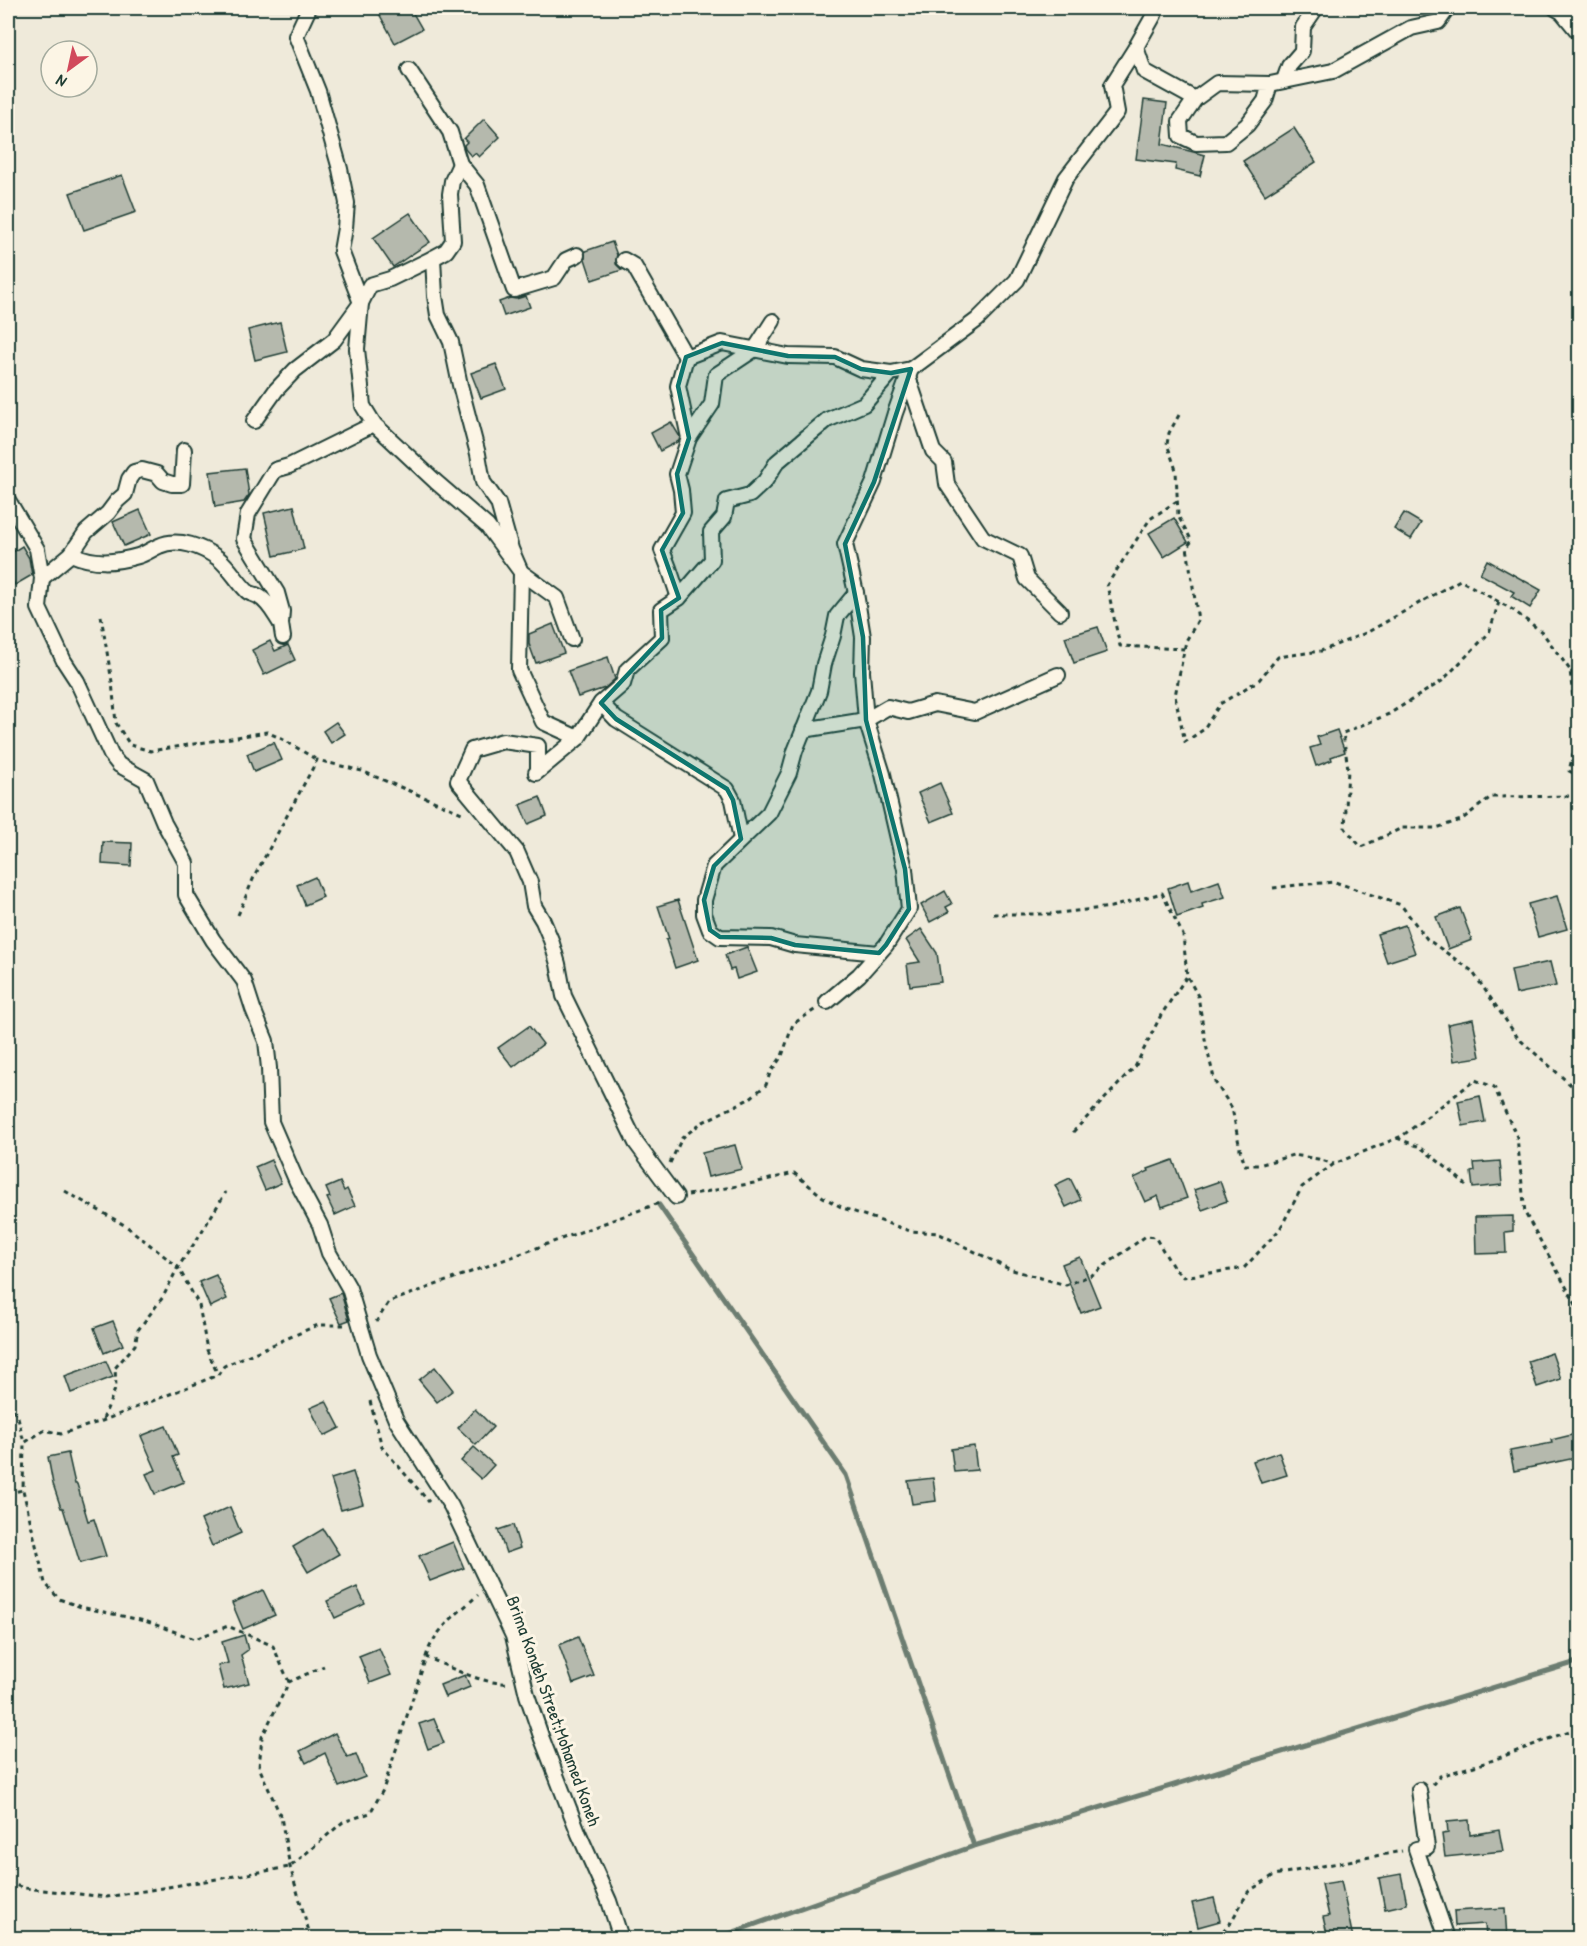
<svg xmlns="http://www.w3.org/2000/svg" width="1587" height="1946" viewBox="0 0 1587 1946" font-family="'Patrick Hand',sans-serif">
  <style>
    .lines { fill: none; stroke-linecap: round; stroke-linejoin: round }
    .stream { stroke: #6c7d71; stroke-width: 5 }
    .building { fill: #b5b9ad; stroke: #1f3d34; stroke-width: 1.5 }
    .street-casing { stroke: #1f3d34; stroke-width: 18 }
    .path { stroke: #1f3d34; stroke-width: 3; stroke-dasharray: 4.5 4.5; stroke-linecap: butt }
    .street { stroke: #fcf5e5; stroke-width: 14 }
    .marked { fill: #0f766e; fill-opacity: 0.2; stroke: #0f766e; stroke-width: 4.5; stroke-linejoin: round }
    .labels { text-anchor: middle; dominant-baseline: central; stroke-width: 6; stroke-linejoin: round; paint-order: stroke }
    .street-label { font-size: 18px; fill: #1f3d34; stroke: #fcf5e5 }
  </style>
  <rect width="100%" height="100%" fill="#efeada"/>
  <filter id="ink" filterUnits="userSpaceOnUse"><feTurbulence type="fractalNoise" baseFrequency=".0167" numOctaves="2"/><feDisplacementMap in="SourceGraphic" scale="12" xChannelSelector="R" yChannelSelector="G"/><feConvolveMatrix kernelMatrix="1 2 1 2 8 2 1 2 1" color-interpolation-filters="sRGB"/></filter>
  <g filter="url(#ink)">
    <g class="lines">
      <g class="stream">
        <polyline points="659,1205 846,1475 974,1846"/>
        <polyline points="717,1938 974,1846 1580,1661"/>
      </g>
    </g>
    <g class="building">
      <polygon points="376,8 410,8 422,29 395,43"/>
      <polygon points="1144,100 1167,103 1162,144 1205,155 1200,176 1175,170 1176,164 1136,159"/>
      <polygon points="484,119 500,137 479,157 475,153 471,156 465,149 464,145 467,142 464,139"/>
      <polygon points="1294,128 1316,162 1265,195 1243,161"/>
      <polygon points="122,175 136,212 84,230 70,193"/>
      <polygon points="410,213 430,242 393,267 373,238"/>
      <polygon points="612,242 617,255 616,264 622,270 592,280 585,259 585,251"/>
      <polygon points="526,296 530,307 504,316 499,302 510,298 516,299"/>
      <polygon points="280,322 287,352 255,360 248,330"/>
      <polygon points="496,364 506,389 481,398 471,373"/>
      <polygon points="671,422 680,437 679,441 660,451 651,433"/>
      <polygon points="245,468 249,495 244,502 215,507 210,472"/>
      <polygon points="294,506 304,549 274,556 264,513"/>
      <polygon points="140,510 151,534 124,546 113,522"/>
      <polygon points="1404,513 1421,523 1411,539 1394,529"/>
      <polygon points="1174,518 1188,542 1164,557 1149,533"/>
      <polygon points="22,546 29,558 32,575 15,585 8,572 8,555"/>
      <polygon points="1487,560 1541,590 1530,608 1511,596 1514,592 1480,574"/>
      <polygon points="553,624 564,653 536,663 529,644 529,634"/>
      <polygon points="1098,627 1107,652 1074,663 1065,637"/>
      <polygon points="270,641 275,651 288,645 295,660 264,675 252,650"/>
      <polygon points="608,657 615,679 605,688 578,697 568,671"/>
      <polygon points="336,722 345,734 331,743 323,731"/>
      <polygon points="1337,730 1345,752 1331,757 1332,760 1316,766 1310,748 1320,745 1317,737"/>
      <polygon points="274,742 282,760 254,772 247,754"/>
      <polygon points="940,783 953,813 931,822 918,793"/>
      <polygon points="540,797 547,816 528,824 520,805"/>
      <polygon points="103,842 132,843 131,866 102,864"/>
      <polygon points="315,877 323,897 305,905 297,885"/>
      <polygon points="1188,881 1191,891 1219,881 1225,897 1202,904 1203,908 1177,917 1168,888"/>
      <polygon points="945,891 952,904 946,907 949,912 930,922 921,905"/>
      <polygon points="1557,896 1567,929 1538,937 1528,904"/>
      <polygon points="678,900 698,960 675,968 666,940 669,939 658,906"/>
      <polygon points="1460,908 1472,940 1448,949 1436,917"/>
      <polygon points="1405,925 1415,953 1387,962 1377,934"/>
      <polygon points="921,929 937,953 941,982 910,986 907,964 920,962 906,940"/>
      <polygon points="747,947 757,972 737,979 734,969 730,970 725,955"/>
      <polygon points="1550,962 1556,986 1516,994 1511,970"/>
      <polygon points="1473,1019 1480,1057 1454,1061 1448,1024"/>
      <polygon points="529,1026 543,1044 513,1067 498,1048"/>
      <polygon points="1480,1096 1485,1122 1463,1126 1458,1101"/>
      <polygon points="735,1145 742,1169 708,1177 702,1153"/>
      <polygon points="271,1160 281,1183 265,1190 255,1167"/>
      <polygon points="1173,1160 1187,1198 1162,1207 1158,1196 1145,1202 1134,1178 1149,1171 1148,1169"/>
      <polygon points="1500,1161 1502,1185 1473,1188 1471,1172 1475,1171 1474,1163"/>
      <polygon points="1070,1178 1081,1200 1066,1207 1055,1185"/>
      <polygon points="1220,1181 1227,1201 1202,1210 1194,1190"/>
      <polygon points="340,1182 344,1191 347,1189 355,1206 335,1215 327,1198 330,1197 326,1188"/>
      <polygon points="1513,1216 1513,1231 1505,1232 1506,1253 1476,1254 1475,1217"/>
      <polygon points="1080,1257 1100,1306 1081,1313 1062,1264"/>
      <polygon points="216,1275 227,1299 210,1307 199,1282"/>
      <polygon points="341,1293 349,1320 341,1323 329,1298"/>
      <polygon points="113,1321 123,1345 104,1353 94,1328"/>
      <polygon points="1552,1353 1561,1379 1537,1387 1528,1361"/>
      <polygon points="106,1361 113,1377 71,1393 65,1376"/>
      <polygon points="435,1367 453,1390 437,1402 419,1380"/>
      <polygon points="326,1401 340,1428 324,1436 310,1408"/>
      <polygon points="475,1409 493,1427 476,1445 458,1428"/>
      <polygon points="166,1426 178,1455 173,1457 184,1482 155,1494 146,1474 156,1470 141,1436"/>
      <polygon points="1580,1433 1580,1457 1514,1471 1510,1451 1552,1443 1551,1440"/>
      <polygon points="974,1446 977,1470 954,1472 951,1449"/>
      <polygon points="474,1447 494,1465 481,1479 461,1461"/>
      <polygon points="1279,1452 1287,1475 1261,1483 1253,1461"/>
      <polygon points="68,1453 75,1484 77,1484 88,1521 94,1519 106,1556 80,1563 63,1508 61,1508 53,1484 48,1457"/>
      <polygon points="353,1472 363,1504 341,1510 331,1479"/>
      <polygon points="933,1478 936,1501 912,1504 908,1481"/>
      <polygon points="230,1507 241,1533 212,1546 201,1520"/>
      <polygon points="513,1525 520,1548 506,1553 498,1530"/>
      <polygon points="323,1529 339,1554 308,1572 293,1547"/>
      <polygon points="453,1542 464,1568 430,1581 419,1556"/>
      <polygon points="357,1587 365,1604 335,1618 327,1601"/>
      <polygon points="263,1590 275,1615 243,1629 232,1603"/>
      <polygon points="244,1635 248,1650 241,1655 249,1683 224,1689 218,1666 228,1663 222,1642"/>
      <polygon points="578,1637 594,1676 573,1684 559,1645"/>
      <polygon points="379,1648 391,1675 370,1683 359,1656"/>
      <polygon points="465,1675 470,1687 445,1697 440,1685"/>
      <polygon points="434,1719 444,1743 428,1749 419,1724"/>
      <polygon points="335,1733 347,1757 356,1754 365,1777 339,1787 325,1753 306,1763 300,1751"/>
      <polygon points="1469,1820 1470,1835 1499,1830 1503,1851 1445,1857 1442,1834 1448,1833 1447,1822"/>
      <polygon points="1401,1874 1407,1904 1385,1909 1379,1878"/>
      <polygon points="1341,1881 1353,1938 1328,1938 1323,1917 1329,1916 1322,1884"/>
      <polygon points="1214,1898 1220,1921 1198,1927 1192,1903"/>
      <polygon points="1505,1908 1507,1938 1486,1938 1485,1924 1455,1926 1454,1911"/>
    </g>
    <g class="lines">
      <g class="street-casing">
        <g id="street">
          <polyline points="309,8 296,36 318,91 340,169 347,203 345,228 341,251 361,303 357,349 363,406 374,424 436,482 487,526 521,572 519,670 543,722 578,738"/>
          <polyline points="1555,8 1562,12 1580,34"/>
          <polyline points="1136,47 1154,15 1156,8"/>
          <polyline points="409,70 450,132 460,164 477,185 514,290 554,278 566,260 577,255"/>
          <polyline points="1284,80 1289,66 1302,51 1303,27 1316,8"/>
          <polyline points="1270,84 1265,101 1247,125 1226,142 1196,143 1181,136 1180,121 1195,99 1217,83 1270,84 1333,71 1411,28 1438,22 1448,8"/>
          <polyline points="460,164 452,181 450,194 453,241 446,251 433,258 435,296 438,315 451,342 460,385 478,454 483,482 498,503 511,549 521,572 557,598 572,639"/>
          <polyline points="624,260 634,266 686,357 722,343 788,356 835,357 861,369 891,373"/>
          <polyline points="686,357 678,386 689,438"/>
          <polyline points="908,377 933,451 944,462 947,484 983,538 1020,556 1027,579 1060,612"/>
          <polyline points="254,421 276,390 295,370 334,340 361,303 370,285 390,279 433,258"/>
          <polyline points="8,500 37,549 42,578 39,608 64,661 77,681 111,755 119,765 146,780 164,823 186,863 186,895 213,940 244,981 253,1009 266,1041 269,1068 271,1122 297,1182 320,1225 329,1253 349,1288 369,1355 396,1420 451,1506 513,1636 527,1695 542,1739 579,1834 609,1901 621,1938"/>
          <path d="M 71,554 C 94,564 114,563 138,556 C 145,554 152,549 159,546 C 178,537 203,547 219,559 C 230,568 236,580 246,590 C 249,594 254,594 258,596 C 269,602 274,614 281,624"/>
          <polyline points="42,578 71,554 86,532 108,513 117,501 125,494 129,479 134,472 142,470 157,474 163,481 172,484 182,484 184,450"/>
          <polyline points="856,593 837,616 833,636 824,664 819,691 795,751 789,773 769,813 714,866 704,900 704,914 710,930 720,937 771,938 795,945 879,953 875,957"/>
          <polyline points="679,598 669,568 662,550 683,513 681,490 677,474 689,438 712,404 716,375 755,349 773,321"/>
          <polyline points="283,637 281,624 282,611 277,593 244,539 248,514 275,470 289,466 374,424"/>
          <polyline points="601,703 616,719 727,789 733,800 741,839"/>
          <polyline points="803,730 866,720 888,707 908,712 935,704 975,712 1058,675"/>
          <polyline points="538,769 538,746 503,741 472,750 458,781 517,852 530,882 534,906 543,921 551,940 558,964 564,996 636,1143 676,1197"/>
          <polyline points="536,773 578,738 601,703 623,684 627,670 662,638 661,610 679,598 712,560 711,532 724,517 727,501 750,495 765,481 777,462 827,420 864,404 891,373 911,369"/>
          <polyline points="827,1002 859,975 886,945 909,909 905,869 883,774 866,720 862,672 863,637 856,593 845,544 874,482 895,413 911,369 977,320 1017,280 1066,178 1117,112 1112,85 1136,47 1144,71 1195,99"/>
          <polyline points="1419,1790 1427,1847 1416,1849 1447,1938"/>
        </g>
      </g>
      <g class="path">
        <polyline points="1179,415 1169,433 1167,444 1176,470 1178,516 1192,541 1187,547 1198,620 1186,641 1175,696 1185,742 1203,730 1220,704 1259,680 1278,657 1321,651 1368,632 1460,580 1513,610 1542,632 1570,670"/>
        <polyline points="1177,501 1150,519 1107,585 1120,646 1184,649"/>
        <polyline points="1499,602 1489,633 1442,681 1389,714 1343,733 1348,769 1345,828 1361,847 1402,828 1436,828 1461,820 1491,797 1580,796"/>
        <polyline points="101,616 112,682 116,723 130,745 151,751 267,732 284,740 317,760"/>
        <polyline points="1580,681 1570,670 1577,737 1569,771 1580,776"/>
        <polyline points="1273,888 1297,885 1335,882 1401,905 1427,939 1472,971 1518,1038 1580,1093"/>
        <polyline points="993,914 1050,914 1111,907 1162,893 1183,935 1187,976 1198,996 1206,1045 1215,1082 1232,1108 1240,1149 1245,1165 1259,1165 1293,1155 1318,1159 1334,1164"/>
        <polyline points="238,915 254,877 317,760 362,771 464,814"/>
        <polyline points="1073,1132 1135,1067 1161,1015 1187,976"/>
        <polyline points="1397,1138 1420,1147 1452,1172 1466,1185"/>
        <polyline points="670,1163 682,1138 701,1123 749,1099 766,1085 770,1073 782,1056 793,1024 816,1009"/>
        <polyline points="65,1191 126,1226 178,1267 199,1305 207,1350 218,1375"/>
        <polyline points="688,1195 754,1183 794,1173 823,1197 843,1208 910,1231 938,1233 1009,1269 1066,1285 1092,1275 1146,1236 1155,1237 1173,1267 1183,1277 1244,1268 1280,1229 1302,1187 1334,1164 1402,1136 1475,1080 1494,1087 1517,1137 1525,1213 1580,1312"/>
        <polyline points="376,1322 389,1302 662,1202"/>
        <polyline points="370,1401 382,1447 429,1502"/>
        <polyline points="8,1402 18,1417 24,1443"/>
        <polyline points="103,1419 116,1387 115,1368 135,1345 138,1330 163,1297 178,1267 196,1241 226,1192"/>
        <polyline points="8,1493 23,1490"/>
        <path d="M 426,1657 C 433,1631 458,1613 478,1595"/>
        <polyline points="289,1682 273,1646 228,1626 195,1639 145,1621 81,1607 59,1599 45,1583 23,1490 24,1443 45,1430 61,1434 102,1421 218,1375 224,1366 318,1325 344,1325"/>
        <polyline points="1432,1785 1440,1776 1488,1762 1580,1727"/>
        <path d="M 8,1883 L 24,1888 L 107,1897 L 290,1867 L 343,1822 L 370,1813 L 383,1790 L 426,1657 C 450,1667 483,1685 509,1683"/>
        <polyline points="311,1938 290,1867 281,1817 259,1767 262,1737 289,1682 324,1666"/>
        <polyline points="1217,1938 1231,1922 1248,1892 1274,1875 1402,1851"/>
      </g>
      <use href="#street" class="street"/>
    </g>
  </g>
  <path class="marked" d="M 722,343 L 788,356 L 835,357 L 861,369 L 891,373 L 911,369 L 874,482 L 845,544 L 863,637 L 866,720 L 905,869 L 909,909 L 886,945 L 879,953 L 795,945 L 771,938 L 720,937 L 710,930 L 704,900 L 714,866 L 741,839 L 733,800 L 727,789 L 616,719 L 601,703 L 662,638 L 661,610 L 679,598 L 662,550 L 683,513 L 677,474 L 689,438 L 678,386 L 686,357 Z"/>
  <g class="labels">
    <g class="street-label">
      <text transform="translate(554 1711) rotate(70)">Brima Kondeh Street;Mohamed Koneh</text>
    </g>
  </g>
  <rect width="1587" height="1946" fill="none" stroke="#fcf5e5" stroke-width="30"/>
  <rect x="15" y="15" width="1557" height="1916" fill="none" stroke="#1f3d34" stroke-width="2" filter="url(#ink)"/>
  <g transform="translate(69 69) rotate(213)"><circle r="28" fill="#fcf5e5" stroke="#a4ab9e" stroke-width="1.5"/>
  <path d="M0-4.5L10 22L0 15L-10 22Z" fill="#d1495b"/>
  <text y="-9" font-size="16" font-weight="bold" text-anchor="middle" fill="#1f3d34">N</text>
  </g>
</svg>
